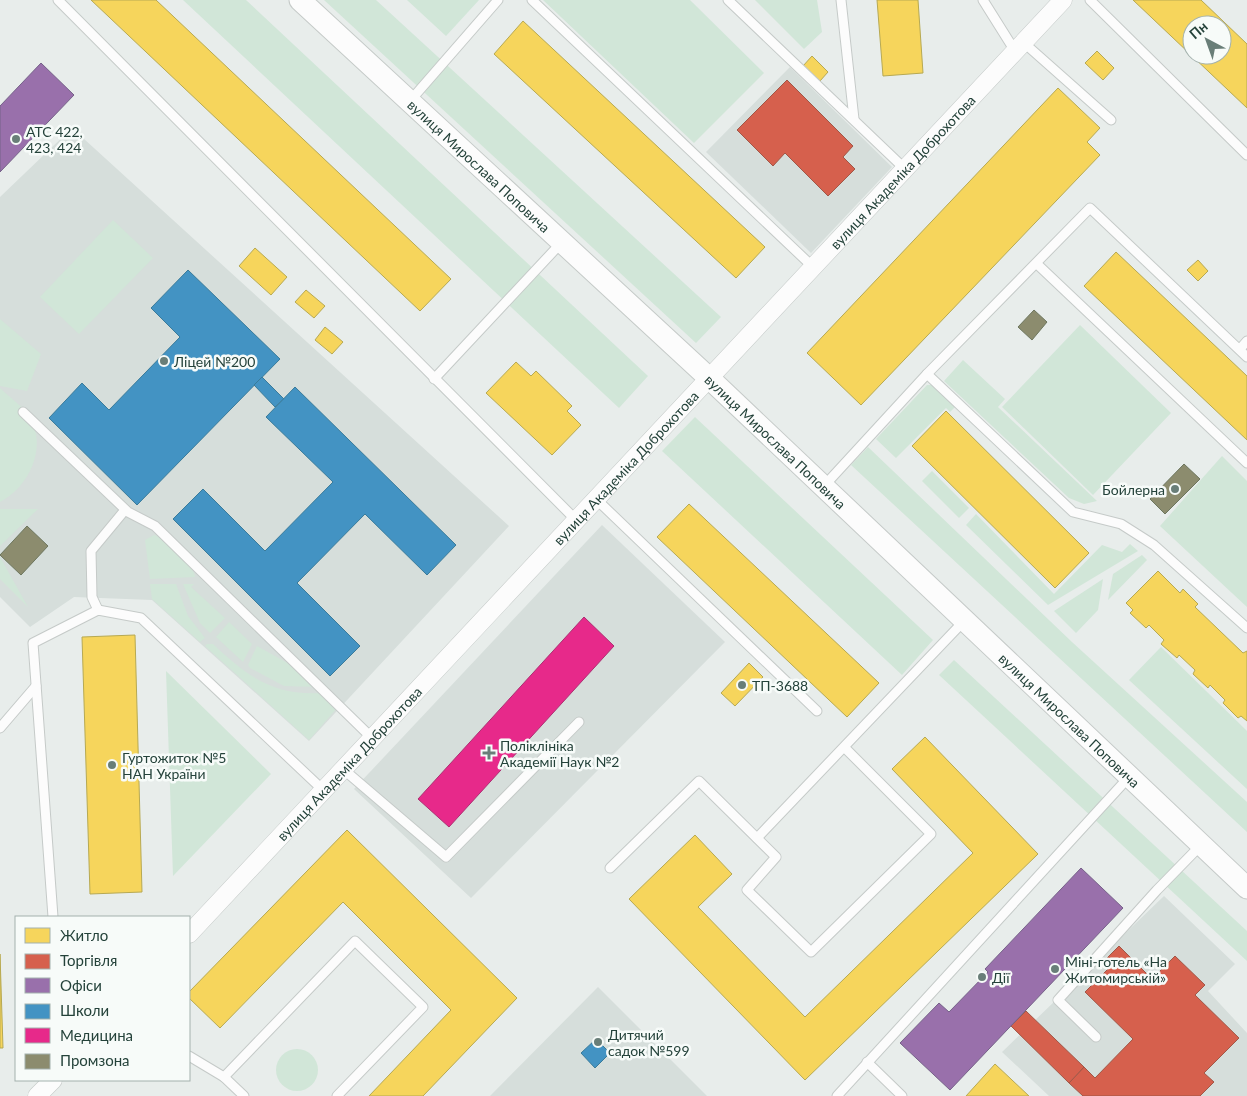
<svg xmlns="http://www.w3.org/2000/svg" width="1247" height="1096" viewBox="0 0 1247 1096" font-family="Lato,sans-serif">
  <style>
    .built { fill: #d6dedb }
    .green { fill: #d1e6d8 }
    .homes { fill: #f6d55c; stroke: #b7a952; fill-rule: evenodd }
    .shops { fill: #d6604d; stroke: #a15747 }
    .offices { fill: #9970ab; stroke: #766289 }
    .schools { fill: #4393c3; stroke: #3a7b9a }
    .health { fill: #e7298a; stroke: #ac3072 }
    .industry { fill: #8c8c6e; stroke: #6d765e }
    .lines { fill: none; stroke-linecap: round; stroke-linejoin: round }
    .service-casing { stroke: #c5cac8; stroke-width: 11 }
    .minor-casing { stroke: #c5cac8; stroke-width: 19 }
    .tertiary-casing { stroke: #c5cac8; stroke-width: 23 }
    .service { stroke: #fcfcfc; stroke-width: 9 }
    .minor { stroke: #fcfcfc; stroke-width: 18 }
    .tertiary { stroke: #fcfcfc; stroke-width: 21 }
    .poi-dot { fill: #697e78; stroke: #f7fbf9; stroke-width: 2 }
    .labels { text-anchor: middle; dominant-baseline: central; stroke-width: 5; stroke-linejoin: round; paint-order: stroke }
    .poi-label { font-size: 14px; fill: #24423a; stroke: #f7fbf9; text-anchor: start }
    .street-label { font-size: 14px; fill: #24423a; stroke: #f7fbf9 }
  </style>
  <rect width="100%" height="100%" fill="#e8edeb"/>
  <g class="built">
    <polygon points="790,67 892,167 811,253 706,152"/>
    <polygon points="72,128 509,526 309,741 152,600 74,597 30,627 0,597 0,197"/>
    <polygon points="602,525 725,642 471,898 354,789"/>
    <polygon points="1164,896 1235,964 1208,991 1247,1033 1247,1096 1049,1096 1002,1052"/>
    <polygon points="598,987 707,1096 490,1096"/>
  </g>
  <g class="green">
    <polygon points="183,0 246,0 648,376 619,408"/>
    <polygon points="324,0 376,0 721,317 696,343"/>
    <polygon points="407,0 479,0 446,36"/>
    <polygon points="543,0 690,0 764,73 694,143"/>
    <polygon points="755,0 817,0 822,32 804,49"/>
    <polygon points="113,220 153,258 79,334 40,297"/>
    <polygon points="0,319 41,354 27,391 0,386"/>
    <polygon points="1080,325 1171,413 1093,495 1002,407"/>
    <polygon points="963,360 1005,399 998,407 1097,501 1084,504 1069,498 944,381"/>
    <polygon points="927,385 934,385 955,407 950,412 946,408 896,458 876,439"/>
    <path d="M 0,388 C 9,397 24,407 30,418 C 48,448 28,488 0,502 Z"/>
    <polygon points="695,417 933,640 902,675 662,451"/>
    <polygon points="868,447 1072,642 1247,802 1247,832 851,465"/>
    <polygon points="1222,456 1247,481 1247,607 1160,526"/>
    <polygon points="932,471 969,508 959,518 922,481"/>
    <polygon points="0,509 38,509 0,546"/>
    <polygon points="976,514 1054,594 1102,545 1122,552 1130,544 1138,551 1048,605 966,525"/>
    <path d="M 154,535 C 166,538 194,565 195,577 L 150,579 L 145,540 Z"/>
    <polygon points="1142,555 1147,560 1108,600 1113,574"/>
    <polygon points="0,557 28,607 0,579"/>
    <polygon points="1103,579 1098,610 1076,633 1054,611"/>
    <polygon points="150,584 176,584 188,616 205,638 200,642 152,599"/>
    <polygon points="183,584 194,584 191,587 225,618 210,633 200,623"/>
    <polygon points="229,622 252,644 243,662 216,637"/>
    <path d="M 207,644 L 213,644 C 247,676 273,696 322,693 L 337,708 L 309,740 L 205,646 Z"/>
    <polygon points="257,646 291,665 316,687 284,686 250,668 248,665"/>
    <polygon points="1161,647 1247,731 1247,789 1129,680"/>
    <polygon points="954,660 1247,931 1247,961 939,675"/>
    <polygon points="166,671 271,774 173,876"/>
    <circle cx="297" cy="1070" r="21"/>
  </g>
  <g class="homes">
    <polygon points="91,0 156,0 451,279 420,311"/>
    <polygon points="877,0 918,0 923,73 883,76"/>
    <path d="M 1133,0 L 1201,0 L 1247,44 L 1247,108 ZM 1192,25 L 1222,25 L 1222,55 L 1192,55 Z"/>
    <polygon points="523,21 765,247 736,278 494,54"/>
    <polygon points="1097,51 1114,68 1103,80 1085,63"/>
    <polygon points="812,56 828,72 820,81 803,66"/>
    <polygon points="1058,88 1100,128 1087,142 1100,155 861,405 807,353"/>
    <polygon points="255,248 287,277 271,295 239,266"/>
    <polygon points="1116,252 1247,376 1247,440 1084,286"/>
    <polygon points="1198,260 1208,271 1198,281 1187,270"/>
    <polygon points="306,290 325,306 314,318 295,302"/>
    <polygon points="325,327 343,342 332,354 315,340"/>
    <polygon points="516,362 531,376 536,371 572,406 567,411 581,425 552,455 486,393"/>
    <polygon points="946,411 1089,553 1055,588 912,446"/>
    <polygon points="689,504 879,683 847,717 657,537"/>
    <polygon points="1158,571 1180,593 1183,589 1198,604 1195,607 1243,653 1247,651 1247,721 1241,716 1238,718 1223,703 1225,700 1210,685 1208,688 1193,674 1195,670 1179,655 1177,658 1161,644 1164,640 1149,625 1146,628 1130,613 1133,610 1126,603"/>
    <polygon points="135,635 142,892 90,894 82,637"/>
    <polygon points="749,663 763,677 735,706 721,693"/>
    <polygon points="925,737 1038,854 805,1080 629,899 695,835 732,874 698,907 805,1017 973,853 892,769"/>
    <polygon points="347,830 517,998 423,1096 369,1096 451,1010 343,902 220,1028 189,998 189,992"/>
    <polygon points="0,954 3,1048 0,1048"/>
    <polygon points="995,1064 1029,1096 966,1096"/>
  </g>
  <g class="shops">
    <polygon points="787,80 853,146 843,157 855,169 828,196 785,153 773,166 737,130"/>
    <polygon points="1119,946 1152,979 1175,956 1205,985 1195,995 1239,1038 1204,1073 1214,1082 1200,1096 1083,1096 1069,1083 1084,1067 1095,1078 1133,1039 1085,992 1110,967 1104,961"/>
    <polygon points="1026,1011 1084,1067 1069,1083 1011,1026"/>
  </g>
  <g class="offices">
    <polygon points="41,63 74,95 0,172 0,106"/>
    <polygon points="1081,868 1123,908 950,1090 900,1043 939,1003 949,1012 988,972 985,969"/>
  </g>
  <g class="schools">
    <polygon points="188,270 280,359 137,505 49,418 82,383 109,410 180,337 151,308"/>
    <polygon points="262,377 284,399 275,407 254,385"/>
    <polygon points="295,387 456,545 427,575 365,514 297,583 360,646 330,676 173,519 203,489 265,551 333,482 266,417"/>
    <polygon points="596,1039 610,1053 595,1068 581,1053"/>
  </g>
  <polygon class="health" points="584,617 614,646 449,827 418,799"/>
  <g class="industry">
    <polygon points="1034,310 1047,322 1032,340 1018,327"/>
    <polygon points="1184,464 1200,479 1165,514 1150,499"/>
    <polygon points="27,526 48,546 21,575 0,555"/>
  </g>
  <g class="lines">
    <g class="service-casing">
      <g id="service">
        <polyline points="58,0 576,520"/>
        <polyline points="532,0 813,267"/>
        <polyline points="728,0 905,169"/>
        <polyline points="841,0 854,119"/>
        <polyline points="983,0 1015,51"/>
        <polyline points="1090,0 1247,155"/>
        <polyline points="1023,42 1111,120"/>
        <polyline points="410,101 498,0"/>
        <polyline points="1037,264 1247,463"/>
        <polyline points="1240,349 1247,341"/>
        <polyline points="927,374 1073,512 1121,524 1154,545 1247,628"/>
        <polyline points="434,379 562,242"/>
        <polyline points="23,412 128,512 155,526 372,738"/>
        <polyline points="824,486 927,374 1090,208 1247,357"/>
        <polyline points="596,499 817,711"/>
        <polyline points="98,610 92,597 91,551 125,510"/>
        <polyline points="0,728 36,686"/>
        <polyline points="343,769 446,857 579,722"/>
        <polyline points="757,838 964,621"/>
        <polyline points="610,868 699,781 776,857 747,890 811,952 931,834 845,748"/>
        <polyline points="53,917 33,643 98,610 141,618 323,790"/>
        <polyline points="1096,1037 1058,1000 1157,890 1201,845"/>
        <polyline points="189,1056 224,1077 244,1096"/>
        <polyline points="867,1062 902,1096"/>
        <polyline points="224,1077 355,941 423,1007 337,1096"/>
        <polyline points="837,1096 1129,777"/>
      </g>
    </g>
    <g class="minor-casing">
      <g id="minor">
        <path id="s1" d="M 189,934 L 1063,0"/>
        <polyline points="37,1096 53,1080"/>
      </g>
    </g>
    <g class="tertiary-casing">
      <g id="tertiary">
        <path id="s2" d="M 300,0 L 709,378 L 1247,888"/>
      </g>
    </g>
    <use href="#service" class="service"/>
    <use href="#minor" class="minor"/>
    <use href="#tertiary" class="tertiary"/>
  </g>
  <g class="poi-dot">
    <circle cx="16" cy="139" r="5"/>
    <circle cx="164" cy="361" r="5"/>
    <circle cx="1175" cy="489" r="5"/>
    <circle cx="742" cy="685" r="5"/>
    <path d="M486.5 745.5h5v5h5v5h-5v5h-5v-5h-5v-5h5z"/>
    <circle cx="112" cy="765" r="5"/>
    <circle cx="1055" cy="969" r="5"/>
    <circle cx="982" cy="977" r="5"/>
    <circle cx="598" cy="1042" r="5"/>
  </g>
  <g class="labels">
    <g class="poi-label">
      <text x="26" y="131">АТС 422,<tspan x="26" dy="16">423, 424</tspan></text>
      <text x="174" y="361">Ліцей №200</text>
      <text x="1165" y="489" text-anchor="end">Бойлерна</text>
      <text x="752" y="685">ТП-3688</text>
      <text x="500" y="745">Поліклініка<tspan x="500" dy="16">Академії Наук №2</tspan></text>
      <text x="122" y="757">Гуртожиток №5<tspan x="122" dy="16">НАН України</tspan></text>
      <text x="1065" y="961">Міні-готель «На<tspan x="1065" dy="16">Житомирській»</tspan></text>
      <text x="992" y="977">Дії</text>
      <text x="608" y="1034">Дитячий<tspan x="608" dy="16">садок №599</tspan></text>
    </g>
    <g class="street-label">
      <text stroke="none"><textPath href="#s2" startOffset="244">вулиця Мирослава Поповича</textPath></text>
      <text stroke="none"><textPath href="#s1" startOffset="1044">вулиця Академіка Доброхотова</textPath></text>
      <text stroke="none"><textPath href="#s2" startOffset="649">вулиця Мирослава Поповича</textPath></text>
      <text stroke="none"><textPath href="#s1" startOffset="639">вулиця Академіка Доброхотова</textPath></text>
      <text stroke="none"><textPath href="#s2" startOffset="1054">вулиця Мирослава Поповича</textPath></text>
      <text stroke="none"><textPath href="#s1" startOffset="234">вулиця Академіка Доброхотова</textPath></text>
    </g>
  </g>
  <rect x="15" y="916" width="175" height="165" fill="#f7fbf9" stroke="#a3b1ad"/>
  <rect x="25" y="928" width="25" height="15" fill="#f6d55c" stroke="#a3b1ad"/>
  <text x="60" y="941" font-size="15" fill="#24423a">Житло</text>
  <rect x="25" y="954" width="25" height="15" fill="#d6604d" stroke="#a3b1ad"/>
  <text x="60" y="966" font-size="15" fill="#24423a">Торгівля</text>
  <rect x="25" y="978" width="25" height="15" fill="#9970ab" stroke="#a3b1ad"/>
  <text x="60" y="991" font-size="15" fill="#24423a">Офіси</text>
  <rect x="25" y="1004" width="25" height="15" fill="#4393c3" stroke="#a3b1ad"/>
  <text x="60" y="1016" font-size="15" fill="#24423a">Школи</text>
  <rect x="25" y="1028" width="25" height="15" fill="#e7298a" stroke="#a3b1ad"/>
  <text x="60" y="1041" font-size="15" fill="#24423a">Медицина</text>
  <rect x="25" y="1054" width="25" height="15" fill="#8c8c6e" stroke="#a3b1ad"/>
  <text x="60" y="1066" font-size="15" fill="#24423a">Промзона</text>
  <g transform="translate(1207 40) rotate(319)"><circle r="24" fill="#f7fbf9" stroke="#a3b1ad"/>
  <path d="M0-4L9 19L0 12L-9 19Z" fill="#697e78"/>
  <text y="-8" font-size="14" font-weight="bold" text-anchor="middle" fill="#24423a">Пн</text>
  </g>
</svg>
